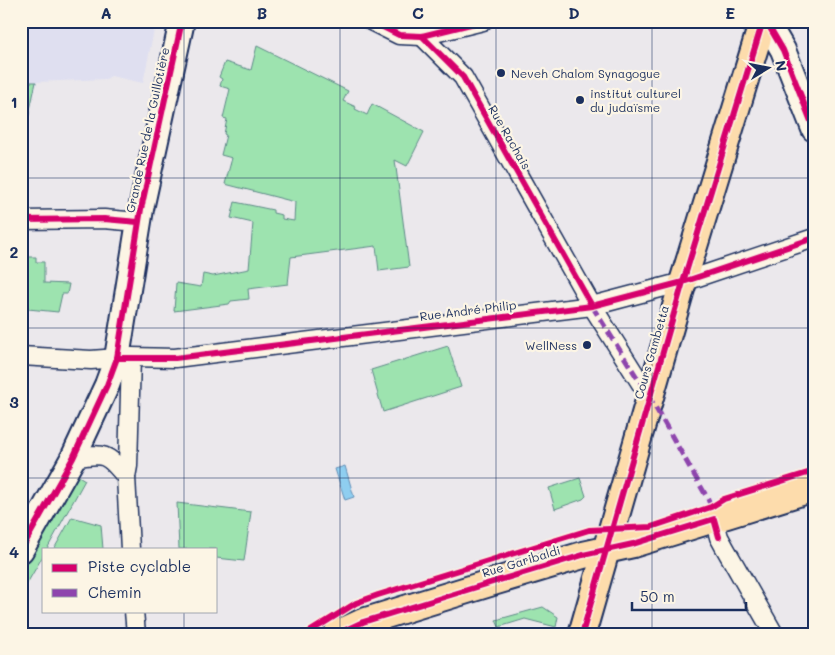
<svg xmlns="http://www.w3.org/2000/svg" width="835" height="655" viewBox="0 0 835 655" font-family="Mali,sans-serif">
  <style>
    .built { fill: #dfdff0 }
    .green { fill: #9de3af; stroke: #5c8986 }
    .water { fill: #8fcef0; stroke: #618eb6 }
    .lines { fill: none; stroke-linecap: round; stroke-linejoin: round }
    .street-casing { stroke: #1b2f5e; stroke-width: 21 }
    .secondary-casing { stroke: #1b2f5e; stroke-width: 28 }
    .primary-casing { stroke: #1b2f5e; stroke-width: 30 }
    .street { stroke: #fcf5e5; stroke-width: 18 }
    .secondary { stroke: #fcf5e5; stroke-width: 24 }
    .primary { stroke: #fddcac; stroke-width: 26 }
    .quiet { stroke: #8e44ad; stroke-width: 5; stroke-dasharray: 10 5; stroke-linecap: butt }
    .cycleway-casing { stroke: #fcf5e5; stroke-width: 9 }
    .cycleway { stroke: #d6006c; stroke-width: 6 }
    .grid { fill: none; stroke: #1b2f5e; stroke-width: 1; stroke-opacity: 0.55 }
    .poi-dot { fill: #1b2f5e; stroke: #fcf5e5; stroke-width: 2 }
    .labels { text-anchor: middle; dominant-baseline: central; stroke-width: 4.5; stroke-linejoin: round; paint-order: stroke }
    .poi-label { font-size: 12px; fill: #1b2f5e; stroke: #fcf5e5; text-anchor: start }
    .street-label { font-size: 12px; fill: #1b2f5e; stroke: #fcf5e5 }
    .neatline { fill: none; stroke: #1b2f5e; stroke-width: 2 }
    .grid-label { font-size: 16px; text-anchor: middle; font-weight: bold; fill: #1b2f5e }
  </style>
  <rect width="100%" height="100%" fill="#ebe8ec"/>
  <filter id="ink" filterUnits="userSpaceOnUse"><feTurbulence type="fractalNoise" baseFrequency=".02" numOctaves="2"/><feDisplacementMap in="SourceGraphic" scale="10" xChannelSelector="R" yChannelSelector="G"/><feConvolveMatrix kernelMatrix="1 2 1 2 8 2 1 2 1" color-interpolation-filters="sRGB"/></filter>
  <g filter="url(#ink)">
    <polygon class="built" points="21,21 156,21 143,83 111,76 106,79 37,82 23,142 21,142"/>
    <g class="green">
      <polygon points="257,46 348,91 343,101 356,107 355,109 367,115 372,104 424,132 407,166 395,160 409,267 379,271 376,246 291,257 288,284 248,289 249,299 231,301 229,304 174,311 176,283 201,287 203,274 213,276 249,269 253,223 231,218 235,202 273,210 273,213 282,215 282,219 294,221 295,202 225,184 232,158 221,155 226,135 224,134 227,119 223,118 230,89 220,86 222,79 219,77 225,62 251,70"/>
      <polygon points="28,82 36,82 23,142 21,142 21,85"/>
      <polygon points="25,257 36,257 36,262 44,262 44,283 69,284 67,294 62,294 58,312 28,309 28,306 21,305 21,262 25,262"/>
      <polygon points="448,346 461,387 383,412 371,370"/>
      <polygon points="77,475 85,480 47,549 44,549 44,554 21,594 21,574"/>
      <polygon points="580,478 586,496 583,499 555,509 549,488"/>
      <polygon points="177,503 251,512 244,561 216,558 216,549 179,549"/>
      <polygon points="72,517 101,525 103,549 54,549"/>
      <polygon points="543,607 558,617 556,627 525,619 499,627 496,620"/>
    </g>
    <polygon class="water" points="345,466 354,497 345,500 335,469"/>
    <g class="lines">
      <g class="street-casing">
        <g id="street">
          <polyline points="371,21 399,35 422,36 483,21"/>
          <polyline points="422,36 463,77 592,306 650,398"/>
          <polyline points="21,220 104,219 138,222"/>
          <polyline points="21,356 91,360 131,357 175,358 592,306 683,282 814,238"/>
          <path d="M 73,458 C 104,453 106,452 126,477"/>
          <polyline points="714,519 719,537 725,548 774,634"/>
          <polyline points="130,549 126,477 128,466 131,357"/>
          <polyline points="134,611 136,634"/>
        </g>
      </g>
      <g class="secondary-casing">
        <g id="secondary">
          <polyline points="766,21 783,50 814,129"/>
          <polyline points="21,550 73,458 107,385 117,358 141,209 182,21"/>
        </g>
      </g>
      <g class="primary-casing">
        <g id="primary">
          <polyline points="337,634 363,622 493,582 583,555 633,544 814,488"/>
          <polyline points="582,634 683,282 763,21"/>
        </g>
      </g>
      <use href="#street" class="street"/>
      <use href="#secondary" class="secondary"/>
      <use href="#primary" class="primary"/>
      <polyline class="quiet" points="592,306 650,398 708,499 712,510"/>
      <g class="cycleway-casing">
        <g id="cycleway">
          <polyline points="371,21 399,35 422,36 483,21"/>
          <polyline points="766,21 783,50 814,129"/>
          <polyline points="422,36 463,77 592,306"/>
          <polyline points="21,220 104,219 138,222"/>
          <polyline points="117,358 175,358 592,306 683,282 814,238"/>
          <polyline points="21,550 73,458 107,385 117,358 141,209 182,21"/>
          <polyline points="306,634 356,603 378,595 589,530 651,527 711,507 724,499 814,471"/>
          <polyline points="337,634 363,622 493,582 583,555 633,544 714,519 719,537"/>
          <polyline points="582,634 683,282 763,21"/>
        </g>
      </g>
      <use href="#cycleway" class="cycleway"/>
    </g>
  </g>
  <path class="grid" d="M 184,21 L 184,549M 340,21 L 340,634M 496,21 L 496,634M 652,21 L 652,634M 21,178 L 814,178M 21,328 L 814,328M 21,478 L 814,478M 184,611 L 184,634"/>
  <g class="poi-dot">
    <circle cx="501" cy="73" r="5"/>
    <circle cx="580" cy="100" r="5"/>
    <circle cx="587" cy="345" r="5"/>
  </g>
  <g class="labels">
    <g class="poi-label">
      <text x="511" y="73">Neveh Chalom Synagogue</text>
      <text x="590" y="93">institut culturel<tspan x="590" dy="14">du judaïsme</tspan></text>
      <text x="577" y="345" text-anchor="end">WellNess</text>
    </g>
    <g class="street-label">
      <text transform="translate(147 130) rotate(-78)">Grande Rue de la Guillotière</text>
      <text transform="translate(510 137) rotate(60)">Rue Rachais</text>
      <text transform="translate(468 310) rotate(-7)">Rue André Philip</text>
      <text transform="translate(651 352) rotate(-74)">Cours Gambetta</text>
      <text transform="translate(521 561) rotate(-17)">Rue Garibaldi</text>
    </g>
  </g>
  <rect width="835" height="655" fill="none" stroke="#fcf5e5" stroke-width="55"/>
  <rect x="42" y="548" width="175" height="65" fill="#fcf5e5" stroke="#a2a6af"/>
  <rect x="52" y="564" width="25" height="8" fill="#d6006c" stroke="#a2a6af"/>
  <text x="88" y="572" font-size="15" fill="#1b2f5e">Piste cyclable</text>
  <rect x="52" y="589" width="25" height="8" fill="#8e44ad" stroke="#a2a6af"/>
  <text x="88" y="598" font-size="15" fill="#1b2f5e">Chemin</text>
  <g transform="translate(768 68) rotate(80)" stroke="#fcf5e5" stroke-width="4" paint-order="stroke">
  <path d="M0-4L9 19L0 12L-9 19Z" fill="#1b2f5e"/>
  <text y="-8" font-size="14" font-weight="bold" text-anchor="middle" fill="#1b2f5e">N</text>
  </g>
  <path d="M632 602v8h114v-8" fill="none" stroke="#1b2f5e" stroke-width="2.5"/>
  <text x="640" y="602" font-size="15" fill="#1b2f5e" stroke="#fcf5e5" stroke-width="4" paint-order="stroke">50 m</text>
  <rect x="28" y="28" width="780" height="600" class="neatline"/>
  <g class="grid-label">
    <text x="106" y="19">A</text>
    <text x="262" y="19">B</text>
    <text x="418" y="19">C</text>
    <text x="574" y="19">D</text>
    <text x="730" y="19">E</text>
    <text x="14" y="108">1</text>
    <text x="14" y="258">2</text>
    <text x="14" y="408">3</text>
    <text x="14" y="558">4</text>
  </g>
</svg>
